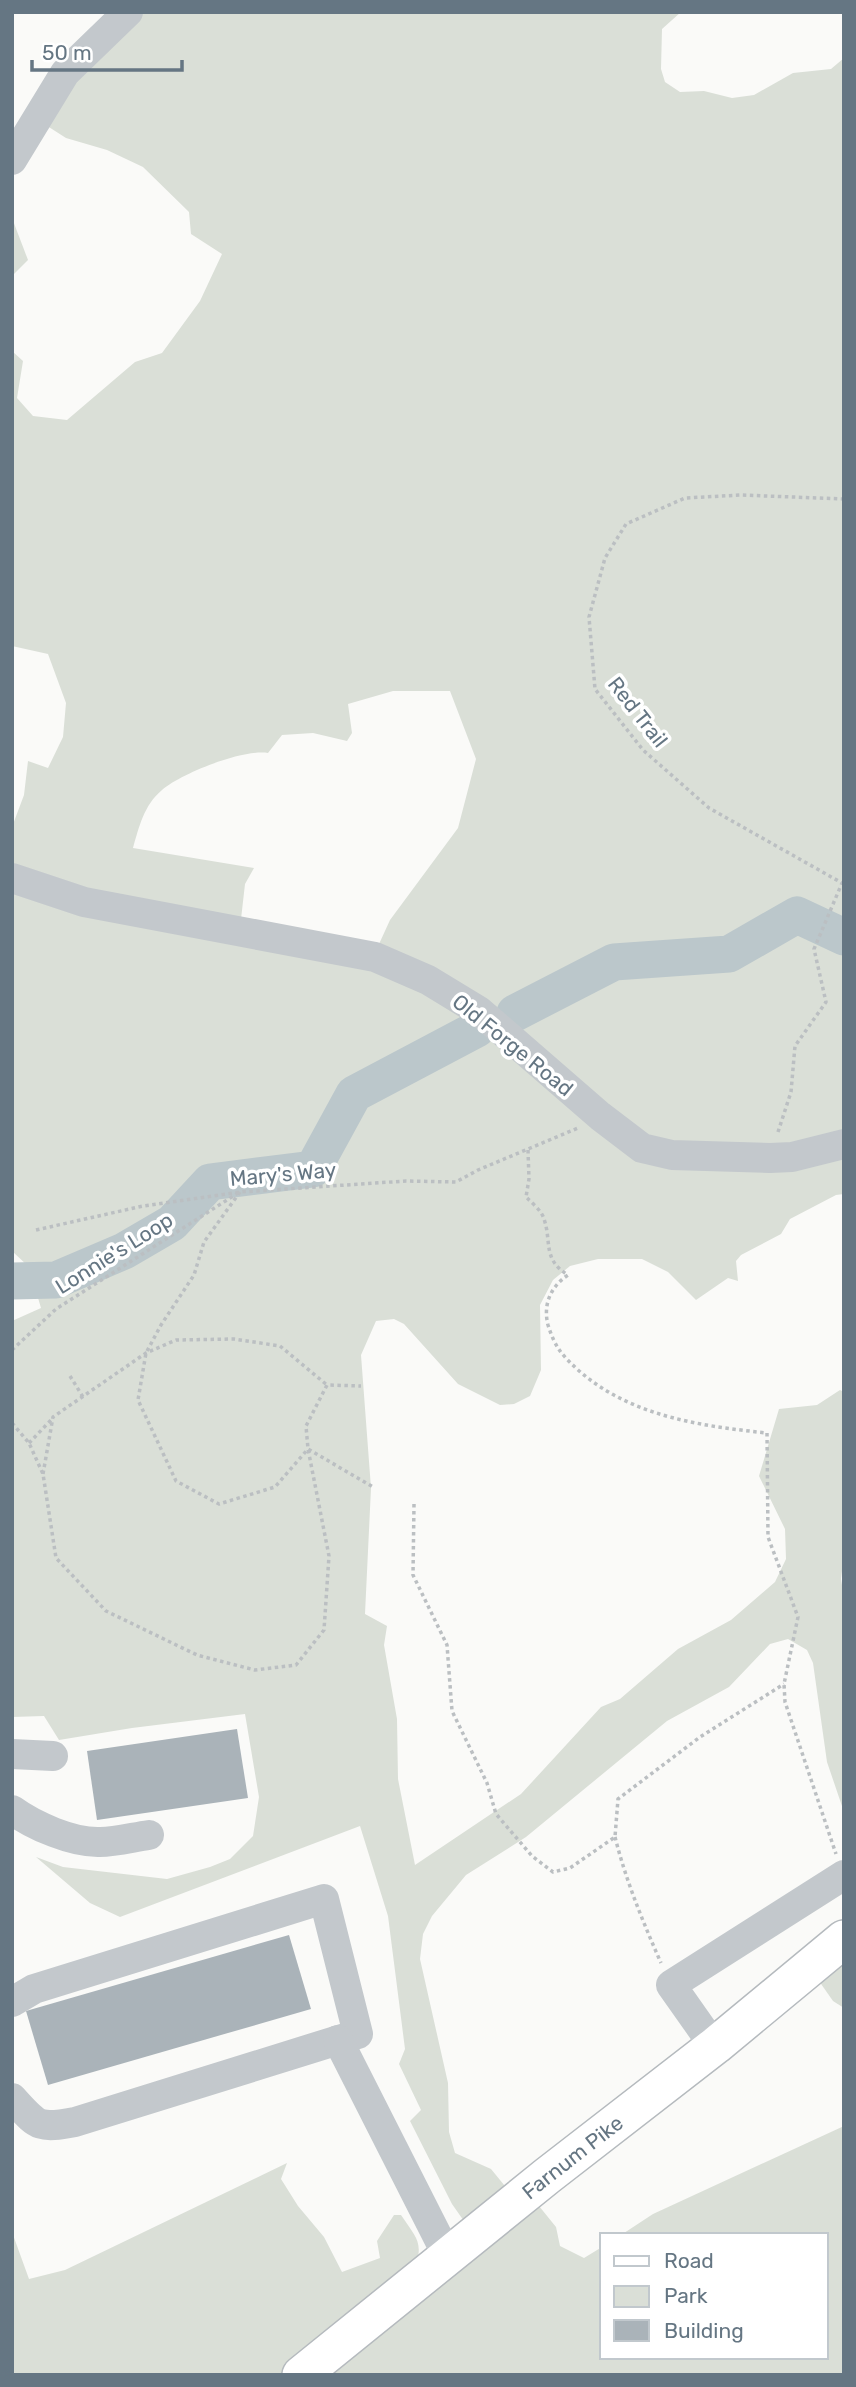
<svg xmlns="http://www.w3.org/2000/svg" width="856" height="2387" viewBox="0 0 856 2387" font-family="Rubik,sans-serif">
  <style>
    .green { fill: #dadfd7; fill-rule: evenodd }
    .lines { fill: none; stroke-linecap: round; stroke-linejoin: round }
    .river { stroke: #bbc7cb; stroke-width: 37 }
    .building { fill: #aab3b9 }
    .major-casing { stroke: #b5babe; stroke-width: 40 }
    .path { stroke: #bbbfc2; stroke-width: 3.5; stroke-dasharray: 3.5 3.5; stroke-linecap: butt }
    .minor { stroke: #c3c8cc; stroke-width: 30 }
    .major { stroke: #fff; stroke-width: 37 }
    .labels { text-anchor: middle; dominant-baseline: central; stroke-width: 7; stroke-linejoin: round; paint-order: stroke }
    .street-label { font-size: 21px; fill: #657683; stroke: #fff }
  </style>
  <rect width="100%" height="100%" fill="#fafaf8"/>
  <g class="green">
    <path d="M 128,12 L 681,12 L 662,29 L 661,69 L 665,82 L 680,92 L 704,91 L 732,98 L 754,95 L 793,73 L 831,69 L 844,58 L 844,1194 L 836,1195 L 790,1219 L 781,1234 L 741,1255 L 736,1261 L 738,1281 L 728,1278 L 696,1300 L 668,1272 L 642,1259 L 598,1259 L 570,1266 L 553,1280 L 540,1305 L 541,1370 L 530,1396 L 514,1404 L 500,1405 L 458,1384 L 404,1324 L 394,1319 L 376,1321 L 361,1355 L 371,1488 L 365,1614 L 387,1626 L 384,1645 L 397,1719 L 398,1779 L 415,1865 L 521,1794 L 601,1707 L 620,1699 L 678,1649 L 731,1620 L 775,1582 L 786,1559 L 785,1529 L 759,1476 L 779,1409 L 817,1405 L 840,1390 L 844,1392 L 844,1555 L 841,1579 L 844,1597 L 844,1812 L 827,1762 L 813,1663 L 807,1650 L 788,1639 L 770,1644 L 729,1687 L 667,1721 L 526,1837 L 466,1875 L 432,1916 L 423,1934 L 420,1959 L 448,2083 L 449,2132 L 455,2153 L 491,2169 L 509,2191 L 466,2224 L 452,2204 L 410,2121 L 421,2110 L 399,2064 L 405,2049 L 388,1916 L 360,1826 L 120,1917 L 90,1903 L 36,1857 L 63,1867 L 167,1879 L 210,1867 L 230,1859 L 253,1836 L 259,1797 L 245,1714 L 132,1728 L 59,1740 L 44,1716 L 12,1717 L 12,1321 L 41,1308 L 29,1267 L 12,1251 L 12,827 L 24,795 L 28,761 L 48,768 L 63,737 L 66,703 L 48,654 L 12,646 L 12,351 L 23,361 L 17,398 L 33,416 L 67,420 L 135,362 L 162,353 L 200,301 L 222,254 L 191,234 L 189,212 L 143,167 L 107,150 L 66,138 L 41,122 ZM 393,691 L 450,691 L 476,759 L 458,828 L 390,920 L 374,955 L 240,928 L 245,884 L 254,868 L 133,848 C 139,827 144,805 162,790 C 182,773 243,749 268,753 L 282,735 L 313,733 L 347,741 L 352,733 L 348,704 Z"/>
    <polygon points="12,218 28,260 12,276"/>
    <polygon points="844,1960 844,2008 833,2001 819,1981"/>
    <polygon points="844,2126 844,2375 332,2375 539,2206 556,2227 560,2246 584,2258 602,2247 602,2357 826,2357 826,2235 621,2235 653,2214"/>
    <path d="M 287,2163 L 281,2179 L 298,2206 L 324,2237 L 342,2272 L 380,2258 L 377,2241 L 394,2215 L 401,2215 C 417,2239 425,2243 413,2272 L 281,2375 L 12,2375 L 12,2232 L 29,2279 L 65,2270 Z"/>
  </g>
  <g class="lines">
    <g class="river">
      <polyline points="515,1013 614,962 729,954 797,915 844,937"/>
      <polyline points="12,1281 56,1280 124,1251 172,1223 210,1182 313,1169 354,1094 477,1029"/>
    </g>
  </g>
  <g class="building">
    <polygon points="237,1729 248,1798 97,1820 87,1751"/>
    <polygon points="289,1935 311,2009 48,2085 26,2011"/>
  </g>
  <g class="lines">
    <g class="major-casing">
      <g id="major">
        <path id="s1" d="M 301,2375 L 547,2176 L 716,2045 L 844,1939"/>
      </g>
    </g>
    <g class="path">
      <polyline points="778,1132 791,1092 795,1046 826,1002 814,949 842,883 709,808 643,750 595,689 589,617 605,558 626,524 685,498 741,495 844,499"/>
      <path d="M 528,1150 L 529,1179 L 526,1197 C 532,1203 542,1211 544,1219 C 552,1242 542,1259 568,1275 C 550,1287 543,1305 548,1325 C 555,1347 561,1354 577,1369 C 629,1416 700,1426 767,1433 L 768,1537 L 798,1617 L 784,1684 L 785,1702 L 836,1854"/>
      <polyline points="240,1192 204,1242 194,1275 161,1325 146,1353 138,1400 176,1481 219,1504 275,1487 308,1449 373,1487"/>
      <polyline points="36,1230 143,1206 240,1192 406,1181 456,1182 478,1170 578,1128"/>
      <polyline points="12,1350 56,1309 238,1193"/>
      <polyline points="70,1376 83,1397"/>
      <polyline points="12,1423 29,1443 43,1474 56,1558 106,1611 197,1655 255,1670 296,1665 324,1630 329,1556 308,1449 306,1426 327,1385 361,1386"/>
      <polyline points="29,1443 52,1419"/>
      <polyline points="43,1474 53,1417 146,1353 176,1340 234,1339 280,1346 327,1385"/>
      <polyline points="414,1504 413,1575 447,1645 452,1711 487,1783 496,1814 532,1856 553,1872 570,1868 615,1837 618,1799 700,1737 784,1684"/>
      <path d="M 615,1837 C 626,1881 643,1922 661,1963"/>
    </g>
    <g class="minor">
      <polyline points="12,160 65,73 128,12"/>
      <polyline points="12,878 84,902 375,957 428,980 479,1011 600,1116 642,1148 672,1155 770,1158 792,1157 844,1144"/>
      <polyline points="12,1754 53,1756"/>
      <path d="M 12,1810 C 34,1826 73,1843 100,1842 C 116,1842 134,1837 149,1835"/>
      <path d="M 12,2002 L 34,1989 L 324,1899 L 358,2034 L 75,2122 C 37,2129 38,2126 12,2098"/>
      <polyline points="338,2040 448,2257"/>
      <polyline points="714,2046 671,1985 844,1875"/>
    </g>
    <use href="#major" class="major"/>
  </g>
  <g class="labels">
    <g class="street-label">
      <text transform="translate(638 712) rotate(52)">Red Trail</text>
      <text transform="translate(513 1045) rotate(39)">Old Forge Road</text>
      <text transform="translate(283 1174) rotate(-5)">Mary's Way</text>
      <text transform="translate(114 1253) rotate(-32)">Lonnie's Loop</text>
      <text stroke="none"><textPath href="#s1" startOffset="348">Farnum Pike</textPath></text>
    </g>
  </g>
  <rect width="856" height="2387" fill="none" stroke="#657683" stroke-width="28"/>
  <rect x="600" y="2233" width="228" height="126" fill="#ffffff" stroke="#c1c8cd" stroke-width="2"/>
  <rect x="614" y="2256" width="35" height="10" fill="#ffffff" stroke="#c1c8cd" stroke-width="2"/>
  <text x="664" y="2268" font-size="21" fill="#657683">Road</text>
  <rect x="614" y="2286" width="35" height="21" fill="#dadfd7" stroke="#c1c8cd" stroke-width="2"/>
  <text x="664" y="2303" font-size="21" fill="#657683">Park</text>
  <rect x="614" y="2320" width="35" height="21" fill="#aab3b9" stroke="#c1c8cd" stroke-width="2"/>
  <text x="664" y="2338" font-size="21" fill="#657683">Building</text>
  <path d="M32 60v10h150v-10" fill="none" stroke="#657683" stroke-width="3.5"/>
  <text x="42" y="60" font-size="21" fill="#657683" stroke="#ffffff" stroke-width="5" paint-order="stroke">50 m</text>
</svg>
